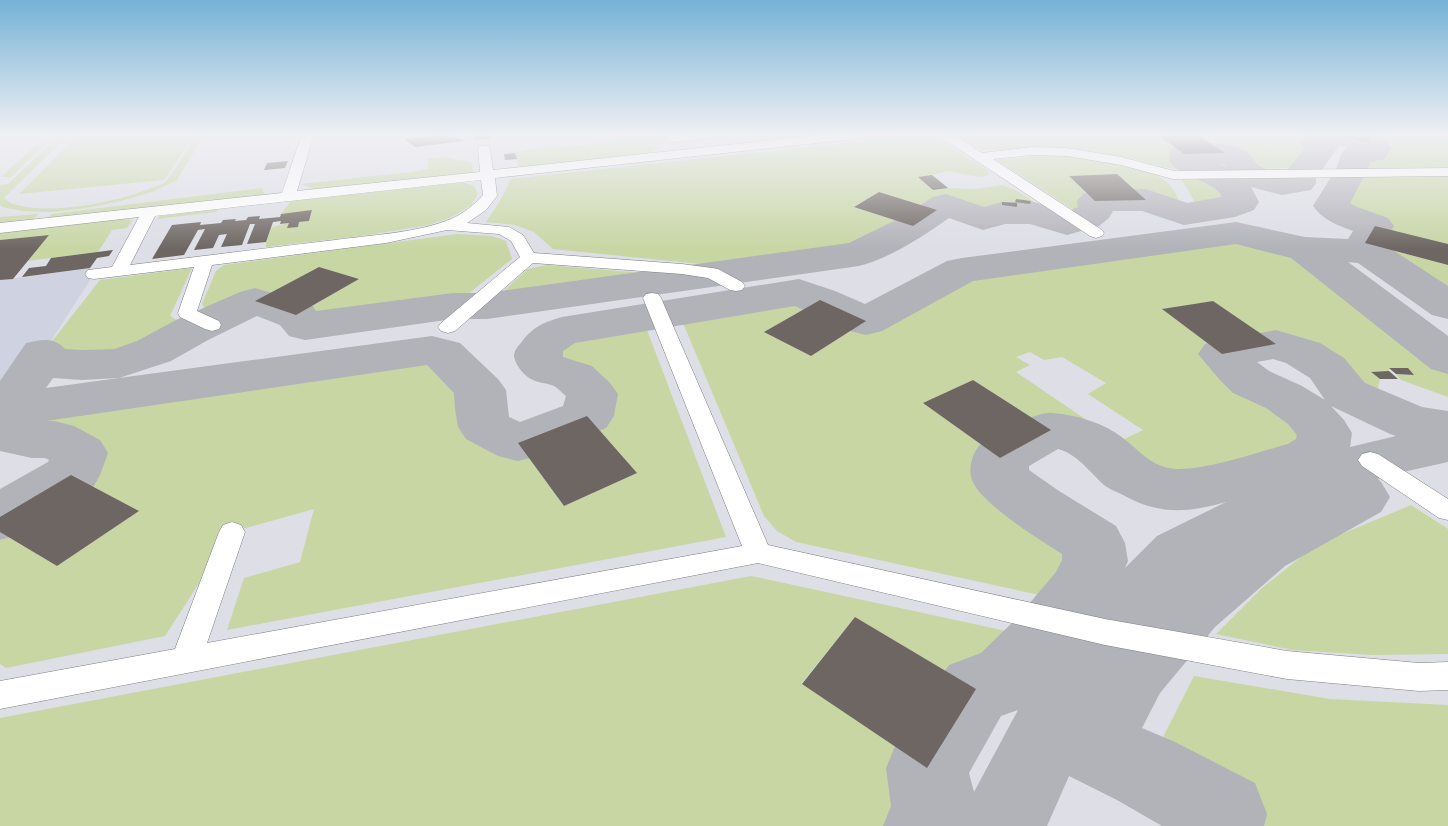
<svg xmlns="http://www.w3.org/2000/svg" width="1448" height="826" viewBox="0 0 1448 826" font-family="'Archivo Narrow',sans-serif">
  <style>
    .built { fill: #cfd2e0 }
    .green { fill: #c8d6a4 }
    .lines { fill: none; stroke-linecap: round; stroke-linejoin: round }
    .taxiway { fill: #b2b2b9; fill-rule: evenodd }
    .building { fill: #6d6662 }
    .minor-casing { stroke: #7c7d84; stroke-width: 1 }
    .minor { fill: #fff; fill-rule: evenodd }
  </style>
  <rect width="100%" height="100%" fill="#dddee6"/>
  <polygon class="built" points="90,268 94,274 0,420 0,280"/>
  <g class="green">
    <path d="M 61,134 L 69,134 L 4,198 C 7,200 10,203 14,204 C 49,216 118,202 151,188 C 156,186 162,185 165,182 C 172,177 191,143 197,134 L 205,134 L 176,181 L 152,192 L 121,201 L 86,208 L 52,212 L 23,211 L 2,207 L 0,205 L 0,185 L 8,184 Z"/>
    <polygon points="79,134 195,134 164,180 19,194"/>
    <polygon points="622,134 668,134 651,153 519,167 515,153 531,149 604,143 618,138"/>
    <polygon points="745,134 822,134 753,141"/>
    <path d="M 930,134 L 986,169 L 989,175 L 979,177 L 949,171 L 932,175 L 948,188 L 974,189 L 1003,185 L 1019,192 L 1067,224 L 1034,213 L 1002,213 L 983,219 L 946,205 L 937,210 L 879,192 L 854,207 L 913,226 L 859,254 L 750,269 L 553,249 L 534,232 L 515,225 L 486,222 C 495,208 505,195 510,179 Z"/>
    <path d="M 987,134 L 1168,134 L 1157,134 L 1184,154 C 1184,164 1197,166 1205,170 L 1185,171 L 1163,167 L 1142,161 L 1089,151 L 1060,148 L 1033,147 L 999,150 L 982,150 L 961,137 Z"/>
    <polygon points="1196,134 1320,134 1314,136 1313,140 1323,147 1305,167 1244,170 1243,164 1240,159 1225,153"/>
    <polygon points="1370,134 1448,134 1448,167 1352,169 1357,154 1374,152 1376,148 1368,142"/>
    <polygon points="47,143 11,177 1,177 36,145"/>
    <path d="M 1050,155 C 1078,157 1149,163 1169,184 C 1177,193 1180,203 1184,214 L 1146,200 L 1117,174 L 1069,176 L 1095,201 L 1096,210 L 1086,218 L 997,160 Z"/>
    <polygon points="448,157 472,163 473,173 313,189 301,184 412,172 428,169 428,159"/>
    <path d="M 1448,176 L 1448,244 C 1410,235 1364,229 1331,206 L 1348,177 Z"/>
    <path d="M 1258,177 L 1299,177 L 1299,183 C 1286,185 1270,187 1258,177 Z"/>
    <polygon points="1224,179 1240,196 1241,202 1222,209 1200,211 1182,180"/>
    <polygon points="463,182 474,186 478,194 471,205 452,217 429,225 368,235 266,247 266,242 272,227 289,223 298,227 299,222 309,221 312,211 281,214 291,201"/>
    <polygon points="262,188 265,195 47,218 52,214"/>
    <polygon points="219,209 216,212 157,219 159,216"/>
    <polygon points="38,214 32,221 0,224 0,217"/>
    <polygon points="122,218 132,221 127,228 112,230 98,252 27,261 48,235 0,240 0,232"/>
    <path d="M 1236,233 L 1305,249 L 1448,359 L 1448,397 L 1401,380 L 1396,374 L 1414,375 L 1407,368 L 1389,368 L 1389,371 L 1372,373 L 1380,379 L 1374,405 L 1347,394 L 1327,368 L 1303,353 L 1276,344 L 1213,301 L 1163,309 L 1222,354 L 1236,369 L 1251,382 L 1284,397 L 1307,412 L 1325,433 L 1321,449 L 1308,458 C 1271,468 1193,499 1157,487 C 1135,480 1118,466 1102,450 L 1143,430 L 1088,394 L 1106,383 L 1062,357 L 1044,360 L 1030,352 L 1016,357 L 1030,365 L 1016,372 L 1091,423 L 1079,436 L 1051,430 L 973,380 L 924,403 L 1000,458 L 1001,479 L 1037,507 L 1093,543 L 1095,561 L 1080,591 L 1053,598 L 796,542 L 777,531 L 764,516 L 678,311 L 799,292 L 820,300 L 765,332 L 811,356 L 866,321 L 962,270 Z"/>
    <polygon points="457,234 492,236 506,241 512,259 453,306 305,326 296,315 359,279 319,267 255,301 222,315 206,310 202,304 216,271 224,265"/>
    <polygon points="1365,243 1448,265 1448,306 1368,251"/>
    <polygon points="547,265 689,277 487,306 528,269"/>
    <path d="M 192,268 L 170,316 L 192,330 C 169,343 145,357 119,363 C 97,367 73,365 51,363 L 43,353 L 100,280 Z"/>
    <polygon points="642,317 726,537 227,630 244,578 300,562 314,509 232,532 165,636 6,668 0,664 0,532 57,566 139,511 71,475 82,445 54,439 32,440 8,435 1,420 32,407 59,402 416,351 432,350 443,353 480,390 481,409 485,427 518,443 564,506 637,473 587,416 592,394 574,377 545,367 539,359 539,351 548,339 562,331"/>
    <polygon points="1411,505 1448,529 1448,654 1372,655 1292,650 1216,634 1262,588 1316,545"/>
    <polygon points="751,576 1043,639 1003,682 976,689 855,617 802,683 927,768 935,810 927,826 0,826 0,718"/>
    <polygon points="1194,676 1330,699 1448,705 1448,826 1220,826 1224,814 1146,771"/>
  </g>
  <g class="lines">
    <g class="taxiway">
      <path d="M 1301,134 L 1372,134 C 1381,136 1386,140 1391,148 L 1385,159 L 1370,162 L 1368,169 L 1350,203 L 1357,207 L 1388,218 L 1394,226 L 1384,243 L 1385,245 L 1448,286 L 1448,319 L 1432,315 L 1358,263 L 1348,262 L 1448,336 L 1448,374 L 1431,369 L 1291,258 L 1236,244 L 973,281 L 882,331 L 866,335 L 850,331 L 795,306 L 575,343 L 563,351 L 563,357 L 592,366 L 610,383 L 618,394 L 614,416 L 606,428 L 538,456 L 518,461 L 498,456 L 466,439 L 458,427 L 455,409 L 454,393 L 427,365 L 46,421 L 44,421 L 54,421 L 74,426 L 100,440 L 108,453 L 100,475 L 92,489 L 22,533 L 0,540 L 0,489 L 48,462 L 49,460 L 45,458 L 32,458 L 0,451 L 0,381 L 26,343 C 41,339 55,337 65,349 L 82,350 L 114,349 L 137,341 L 176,320 L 240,292 L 255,288 L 312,305 L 316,311 L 453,293 L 487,293 L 849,243 L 900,218 L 933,197 L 946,194 L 984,207 L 1002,202 L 1034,202 L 1067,212 L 1078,207 L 1077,201 L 1083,194 L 1095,190 L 1146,189 L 1187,203 L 1222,197 C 1214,176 1154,175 1173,147 C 1194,142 1226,140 1246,151 C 1252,154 1254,161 1258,165 C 1265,170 1276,174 1284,174 L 1305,149 L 1298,140 ZM 1337,145 L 1347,147 L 1341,154 L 1336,169 L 1313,206 C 1323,220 1337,225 1353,231 L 1348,239 L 1305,237 L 1236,222 L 962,258 L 947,261 L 865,304 L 835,291 L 799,279 L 562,317 C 544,322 532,327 521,343 C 518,346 514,351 514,356 C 515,365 525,377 533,380 C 539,383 547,383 554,386 C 558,388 562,393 566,396 L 563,406 L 520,422 L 509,417 L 506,390 L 498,379 L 460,343 L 432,336 L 119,378 L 171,361 L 208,340 L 257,316 L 280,325 L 289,336 L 305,340 L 453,319 L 487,319 L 859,266 C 890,258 922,237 949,218 L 983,230 L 1005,224 L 1030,224 L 1067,235 L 1099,226 L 1109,218 L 1113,211 L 1142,211 L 1184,225 L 1235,217 L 1254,210 L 1259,202 L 1251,187 L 1282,195 L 1311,190 L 1316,183 L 1316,178 L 1338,147 ZM 1217,163 L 1224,165 L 1227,167 ZM 53,378 L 82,380 L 119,378 L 46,388 Z"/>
      <path d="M 1276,330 L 1320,343 L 1344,358 L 1365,383 L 1422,407 L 1448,411 L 1448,462 L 1385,476 L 1378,479 L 1381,482 L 1390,497 L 1381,512 L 1285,566 L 1215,627 L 1160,693 L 1143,726 L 1142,728 L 1175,742 L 1255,783 L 1267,814 L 1264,826 L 1162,826 L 1117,800 L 1069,776 L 1047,826 L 883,826 L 891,806 L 886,768 L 898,739 L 949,665 L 981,653 L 1018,617 L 1056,572 L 1062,560 L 1062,554 C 1040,540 980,503 972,480 C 968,469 972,454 979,446 C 983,441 992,438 997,435 C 1011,428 1037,411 1053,413 C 1077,415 1104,423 1123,438 C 1137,449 1150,464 1168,468 C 1197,474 1258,452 1288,444 L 1296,439 L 1297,435 L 1288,424 L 1266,408 L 1233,393 L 1219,379 L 1198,354 L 1205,344 ZM 1273,359 L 1286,363 L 1310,378 L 1325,400 L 1302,386 L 1269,371 L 1257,362 ZM 1331,406 L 1390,434 L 1396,436 L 1350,447 L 1352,433 L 1344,420 ZM 1058,449 C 1076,453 1091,473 1104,485 C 1109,489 1117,492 1123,495 C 1159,515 1187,513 1226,502 L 1157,536 L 1125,568 L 1128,561 L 1125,543 L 1116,526 L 1059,491 L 1029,470 L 1029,466 ZM 1018,710 L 974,792 L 969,773 L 1001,716 Z"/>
    </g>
  </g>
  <g class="building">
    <polygon points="450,134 464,141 415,147 404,139"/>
    <polygon points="474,134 489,134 490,139 475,140"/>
    <polygon points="1157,134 1196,134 1225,153 1184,154"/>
    <polygon points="1328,134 1370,134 1368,142"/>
    <polygon points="515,153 517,159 505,160 504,154"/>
    <polygon points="288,161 285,168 264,170 267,163"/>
    <polygon points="1117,174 1146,200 1095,201 1069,176"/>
    <polygon points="932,175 948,188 933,190 918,177"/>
    <polygon points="879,192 937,210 913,226 854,207"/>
    <polygon points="1016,199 1031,201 1030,204 1015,202"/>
    <polygon points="1002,202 1017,203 1017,207 1002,205"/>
    <polygon points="312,210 309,221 299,222 298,227 287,228 289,223 280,224 281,221 273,222 266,242 247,244 255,224 250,224 242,245 221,247 227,234 219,235 213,248 194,250 205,229 198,230 184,255 152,259 172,225 201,222 200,225 221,223 223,220 236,219 235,221 246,220 248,217 260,216 259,219 280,217 281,214"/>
    <polygon points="1375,226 1448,244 1448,265 1365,243"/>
    <polygon points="49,235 13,279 0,280 0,240"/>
    <polygon points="113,250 109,256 97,258 90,268 22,277 29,268 46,266 51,258"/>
    <polygon points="319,267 359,279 296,315 255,301"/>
    <polygon points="820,300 866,321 811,356 764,332"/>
    <polygon points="1213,301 1276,344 1222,354 1162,309"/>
    <polygon points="1389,368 1408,368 1414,375 1396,374"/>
    <polygon points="1389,371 1398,379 1380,379 1371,372"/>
    <polygon points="973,380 1051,430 1000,458 923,403"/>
    <polygon points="587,416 637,473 564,506 518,443"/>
    <polygon points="71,475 139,511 57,566 0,532 0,517"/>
    <polygon points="855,617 976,689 927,768 802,684"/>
  </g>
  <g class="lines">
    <g class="minor-casing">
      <g id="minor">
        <path d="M 302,134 L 314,134 L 297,191 L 480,172 L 478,149 L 479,146 L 489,146 L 490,149 L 493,170 L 830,134 L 869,134 L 867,137 L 863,138 L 495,178 L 497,196 L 486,210 L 467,223 L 509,227 L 523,235 L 534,253 L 682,264 L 712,268 L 718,269 L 742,282 L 745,286 L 742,290 L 736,291 L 730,290 L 708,278 L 682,274 L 533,263 L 455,331 L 448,333 L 441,331 L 438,327 L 441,323 L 520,257 L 511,241 L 499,234 L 447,230 L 386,243 L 212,265 L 197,311 L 219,321 L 221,325 L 219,329 L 212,331 L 205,329 L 180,317 L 178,313 L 194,267 L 94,279 L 88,278 L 85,274 L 88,270 L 112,267 L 139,217 L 0,233 L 0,223 L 282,193 ZM 481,180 L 483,195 C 474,205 464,213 451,219 C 418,233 371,235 335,240 C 267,248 198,257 130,265 L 155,216 Z"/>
        <polygon points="672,134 718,134 716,137 712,138 672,142 668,141 666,138 668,135"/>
        <polygon points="941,134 953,134 982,153 1032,147 1067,148 1121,157 1174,171 1448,168 1448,176 1173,179 1121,165 1067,156 1032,155 993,159 1102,230 1104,233 1102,236 1096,238 1090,236 942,138"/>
        <polygon points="652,293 658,294 661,298 768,545 1105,619 1287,651 1419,663 1448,662 1448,690 1419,691 1287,679 1105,645 758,563 0,709 0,681 175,649 219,532 223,525 232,522 241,525 245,532 207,643 742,546 643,298 646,294"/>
        <polygon points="1370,452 1378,454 1448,499 1448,520 1439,518 1362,466 1358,460 1362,454"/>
      </g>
    </g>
    <use href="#minor" class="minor"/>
  </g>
  <linearGradient id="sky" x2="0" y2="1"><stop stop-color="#75b2d6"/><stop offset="0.54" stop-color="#f0f0f4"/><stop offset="1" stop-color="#f0f0f4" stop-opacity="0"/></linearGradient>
  <rect width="1448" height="249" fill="url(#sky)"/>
</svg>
